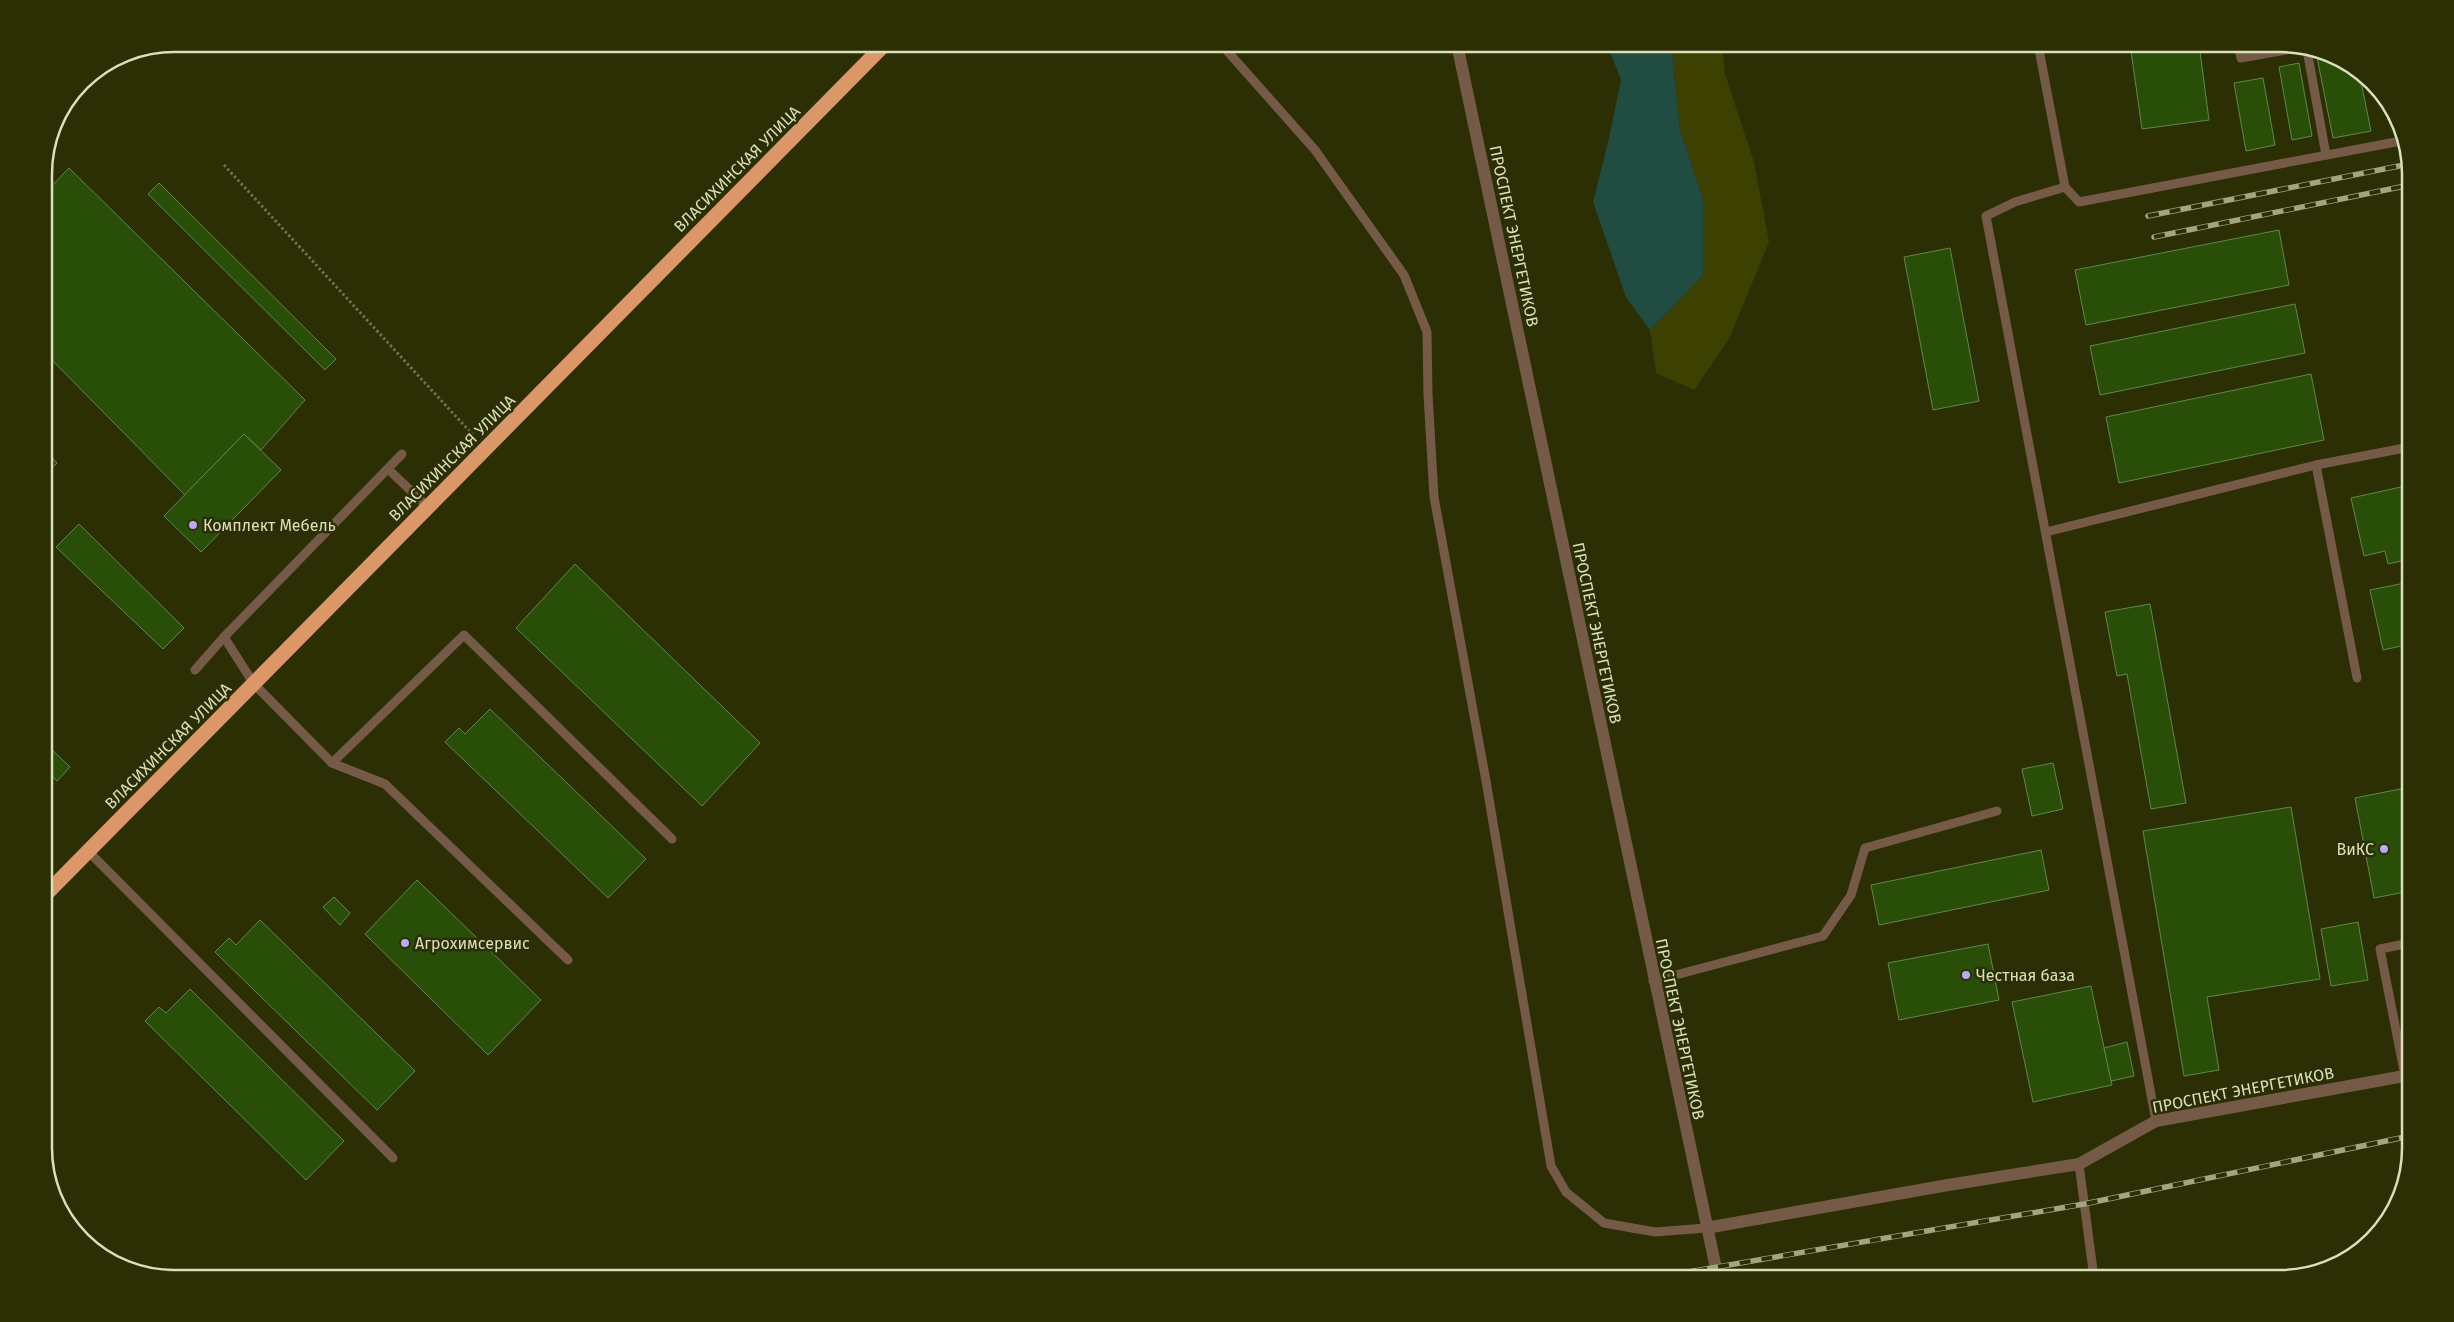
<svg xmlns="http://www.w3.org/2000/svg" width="2454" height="1322" viewBox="0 0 2454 1322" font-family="'Fira Sans',sans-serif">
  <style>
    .green { fill: #3c4101 }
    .water { fill: #214c41 }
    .building { fill: #284e08; stroke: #608948 }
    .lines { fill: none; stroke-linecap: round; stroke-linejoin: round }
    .path { stroke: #6f734a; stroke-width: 3; stroke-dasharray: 2.5 2.5; stroke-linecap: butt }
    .lane { stroke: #765a48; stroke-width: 9 }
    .street { stroke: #765a48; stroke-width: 12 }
    .highway { stroke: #dc9769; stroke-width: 15 }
    .rail-casing { stroke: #a1a67e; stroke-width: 5.5 }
    .rail { stroke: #2c2f04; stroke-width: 4; stroke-dasharray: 11; stroke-linecap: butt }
    .poi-dot { fill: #bcaaf6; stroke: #2c2f04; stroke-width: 2 }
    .labels { text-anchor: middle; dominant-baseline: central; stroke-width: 5; stroke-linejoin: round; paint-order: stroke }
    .street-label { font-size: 16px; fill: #dae0ba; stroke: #2c2f04 }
    .poi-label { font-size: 16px; fill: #dae0ba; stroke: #2c2f04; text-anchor: start }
    .rim { fill: none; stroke: #dae0ba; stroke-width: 2.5 }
  </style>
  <rect width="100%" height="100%" fill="#2c2f04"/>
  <polygon class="green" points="1671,44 1722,44 1725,74 1754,162 1769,242 1729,339 1694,390 1656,373 1650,330 1703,275 1703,200 1680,129"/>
  <polygon class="water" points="1607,44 1671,44 1680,129 1703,200 1703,275 1650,330 1626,297 1593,202 1609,138 1621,80"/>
  <g class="building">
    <polygon points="2130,44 2199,44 2209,120 2142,129"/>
    <polygon points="2316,52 2338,57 2360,77 2371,131 2333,138"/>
    <polygon points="2299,63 2312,136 2292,140 2279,67"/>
    <polygon points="2263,78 2275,145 2246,151 2234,83"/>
    <polygon points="2384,98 2388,102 2394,119 2388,120"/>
    <polygon points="69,168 305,400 261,450 244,434 185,495 44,352 44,194"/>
    <polygon points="159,183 336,359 325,370 148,194"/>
    <polygon points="2279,230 2289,285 2086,325 2075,270"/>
    <polygon points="1950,248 1979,401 1933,410 1904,257"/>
    <polygon points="2295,304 2305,353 2100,395 2090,346"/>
    <polygon points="2311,374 2324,440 2119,483 2106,417"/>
    <polygon points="244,434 281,470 201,552 164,516"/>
    <polygon points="44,449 57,463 44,476"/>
    <polygon points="2410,485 2410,559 2388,564 2385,551 2364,556 2351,498"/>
    <polygon points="79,524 184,628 163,649 56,547"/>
    <polygon points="575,564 760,743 702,806 516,628"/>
    <polygon points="2410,582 2410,644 2383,650 2370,590"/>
    <polygon points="2150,604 2186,803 2151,809 2127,674 2117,676 2105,612"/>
    <polygon points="490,709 646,859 608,898 445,742 459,728 465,734"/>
    <polygon points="48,746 70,767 57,781 44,768 44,750"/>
    <polygon points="2053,763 2063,809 2032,816 2022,769"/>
    <polygon points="2410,787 2410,891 2374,898 2355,798"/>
    <polygon points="2291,807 2320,979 2207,997 2219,1070 2184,1076 2143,831"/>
    <polygon points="2041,850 2049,890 1879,925 1871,885"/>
    <polygon points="417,880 541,1000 488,1055 365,934"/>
    <polygon points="334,897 350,913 340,925 323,907"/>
    <polygon points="260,920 415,1071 377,1110 215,952 229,938 236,945"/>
    <polygon points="2358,922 2368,980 2331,986 2321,929"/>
    <polygon points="1988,944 1999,1000 1899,1020 1888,963"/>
    <polygon points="2091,986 2112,1085 2033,1102 2012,1002"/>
    <polygon points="190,989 344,1141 306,1180 145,1021 159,1007 166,1013"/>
    <polygon points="2127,1042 2134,1076 2111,1081 2104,1048"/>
  </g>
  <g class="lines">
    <polyline class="path" points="224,165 474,436"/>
    <g class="lane">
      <polyline points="1221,44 1315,150 1404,275 1427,332 1428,395 1434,497 1486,781 1551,1166 1566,1192 1604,1223 1655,1232 1706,1228"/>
      <polyline points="2038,44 2065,187"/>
      <polyline points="2238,44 2241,58 2297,48"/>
      <polyline points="2307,50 2326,155"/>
      <polyline points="2316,465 2357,678"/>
      <polyline points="388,469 428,507"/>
      <polyline points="2046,532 2316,465 2410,447"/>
      <polyline points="224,637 254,684 332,763 385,784 568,960"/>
      <polyline points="195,670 224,637 402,454"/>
      <polyline points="332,763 464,635 672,839"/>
      <polyline points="88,851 393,1158"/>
      <polyline points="1653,981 1823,936 1851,895 1865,848 1997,811"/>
      <polyline points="2405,1076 2380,949 2410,943"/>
      <polyline points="2156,1121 1986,216 2015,202 2065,187 2079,202 2401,141"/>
      <polyline points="2079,1164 2094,1278"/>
    </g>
    <g class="street">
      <polyline points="1457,44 1718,1278"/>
      <polyline points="1706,1228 1948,1185 2079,1164 2156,1121 2410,1075"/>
    </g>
    <polyline class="highway" points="44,896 885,44"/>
    <g class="rail-casing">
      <g id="rail">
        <polyline points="2148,216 2409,164"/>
        <polyline points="2154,237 2410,185"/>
        <polyline points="1653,1278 2084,1204 2410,1136"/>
      </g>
    </g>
    <use href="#rail" class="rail"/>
  </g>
  <g class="poi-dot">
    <circle cx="193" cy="525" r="5"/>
    <circle cx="2384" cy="849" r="5"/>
    <circle cx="405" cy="943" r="5"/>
    <circle cx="1966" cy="975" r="5"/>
  </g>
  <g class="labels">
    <g class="street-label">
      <text transform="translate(737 169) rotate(-45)">ВЛАСИХИНСКАЯ УЛИЦА</text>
      <text transform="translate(1514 236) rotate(78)">ПРОСПЕКТ ЭНЕРГЕТИКОВ</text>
      <text transform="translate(452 458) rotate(-45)">ВЛАСИХИНСКАЯ УЛИЦА</text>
      <text transform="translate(1597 633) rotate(78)">ПРОСПЕКТ ЭНЕРГЕТИКОВ</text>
      <text transform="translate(168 746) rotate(-45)">ВЛАСИХИНСКАЯ УЛИЦА</text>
      <text transform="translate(1680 1029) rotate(78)">ПРОСПЕКТ ЭНЕРГЕТИКОВ</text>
      <text transform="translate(2243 1090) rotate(-11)">ПРОСПЕКТ ЭНЕРГЕТИКОВ</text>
    </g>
    <g class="poi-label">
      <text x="203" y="525">Комплект Мебель</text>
      <text x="2374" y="849" text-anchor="end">ВиКС</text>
      <text x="415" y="943">Агрохимсервис</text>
      <text x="1976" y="975">Честная база</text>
    </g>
  </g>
  <path d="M0 0H2454V1322H0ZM174 52H2280A122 122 0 0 1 2402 174V1148A122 122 0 0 1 2280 1270H174A122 122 0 0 1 52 1148V174A122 122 0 0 1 174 52Z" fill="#2c2f04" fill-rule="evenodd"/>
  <path class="rim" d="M174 52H2280A122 122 0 0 1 2402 174V1148A122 122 0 0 1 2280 1270H174A122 122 0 0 1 52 1148V174A122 122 0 0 1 174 52Z"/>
</svg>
